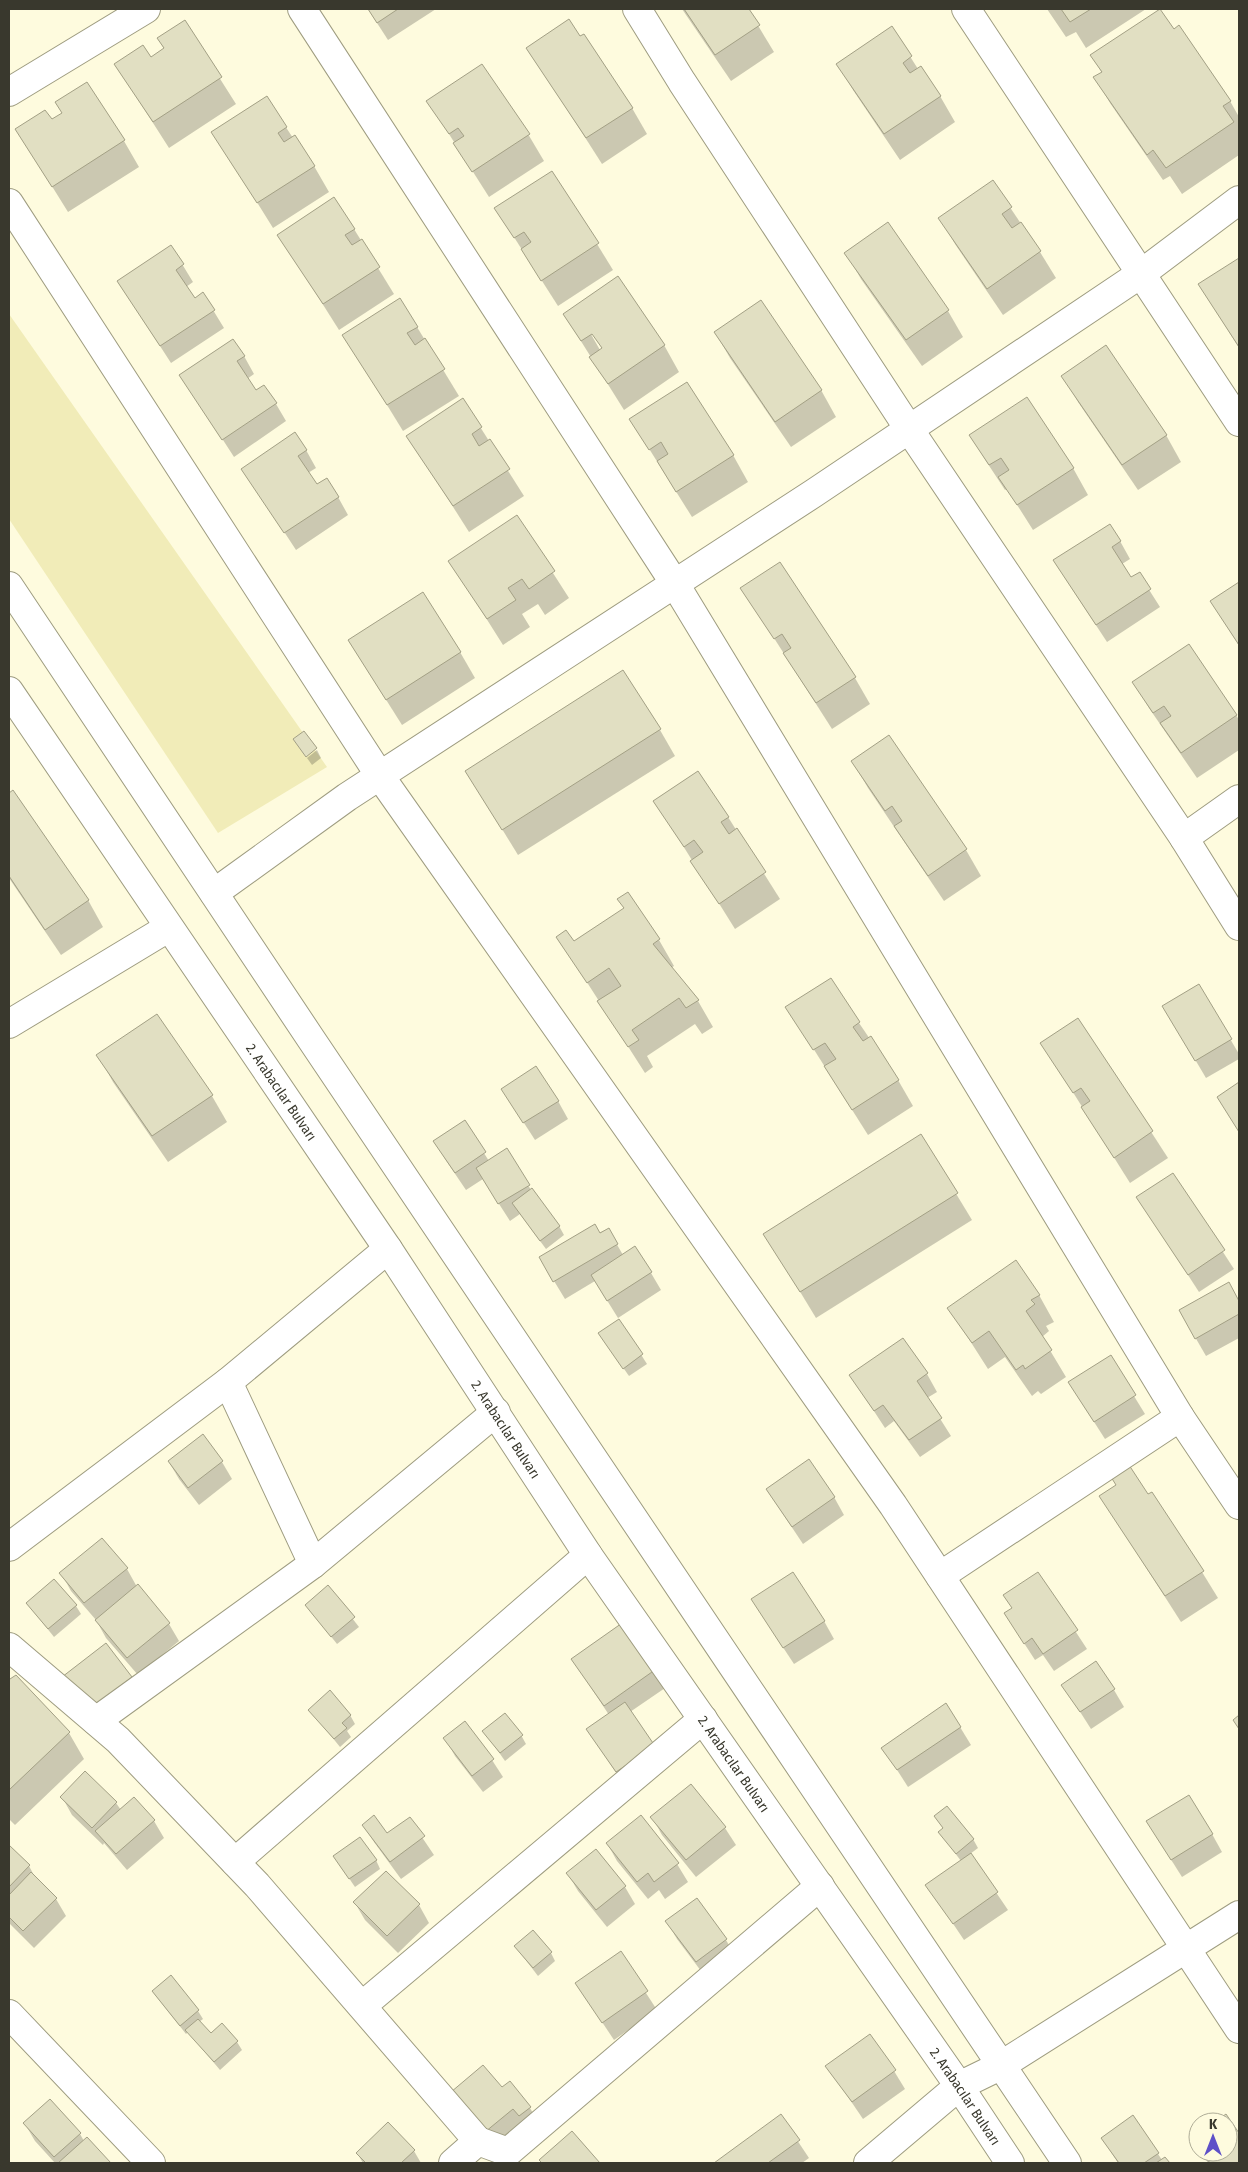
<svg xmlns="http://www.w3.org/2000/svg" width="1248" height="2172" viewBox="0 0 1248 2172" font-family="'Fira Sans Condensed',sans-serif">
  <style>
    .green { fill: #f1ecb8 }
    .shadow { fill: #0003; fill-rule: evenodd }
    .building { fill: #e1dfc2; stroke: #a3a085 }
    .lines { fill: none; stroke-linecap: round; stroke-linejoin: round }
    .minor-casing { stroke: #9e9c80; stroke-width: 30 }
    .primary-casing { stroke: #9e9c80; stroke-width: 30 }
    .minor { stroke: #fff; stroke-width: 28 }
    .primary { stroke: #fff; stroke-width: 28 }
    .labels { text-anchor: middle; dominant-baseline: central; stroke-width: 4; stroke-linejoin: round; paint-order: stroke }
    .street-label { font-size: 14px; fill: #39382d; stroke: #fefbde }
  </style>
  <rect width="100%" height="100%" fill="#fefbde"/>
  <polygon class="green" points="9,314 327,767 218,833 9,519"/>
  <g class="shadow">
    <polygon points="368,9 436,9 388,40"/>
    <polygon points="682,9 748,9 774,52 731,81"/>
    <polygon points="1047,9 1146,9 1086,48 1076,32 1066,37"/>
    <polygon points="184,22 236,104 169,148 116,65 151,59 164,49 158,38"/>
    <polygon points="892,28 918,69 940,96 955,122 900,160 853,90 838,64"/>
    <polygon points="580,38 632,108 647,134 602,164 528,48"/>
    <polygon points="1092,56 1230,101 1239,117 1239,155 1182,194 1170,176 1163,180 1110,103 1095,77 1102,73"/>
    <polygon points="266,97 293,138 314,166 329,192 273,228 213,132"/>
    <polygon points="428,101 528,134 544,161 489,197"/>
    <polygon points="64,113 124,141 139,167 68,212 17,130 51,121"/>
    <polygon points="993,182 1040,252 1056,278 1003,315 955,244 940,218"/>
    <polygon points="496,209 597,244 613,270 558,306"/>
    <polygon points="887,224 948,311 963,337 922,366 861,279 846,253"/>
    <polygon points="354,229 394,294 339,330 279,235"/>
    <polygon points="171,246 193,282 186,287 194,299 213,310 224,328 171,363 118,281"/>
    <polygon points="1239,259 1239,348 1200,285"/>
    <path d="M 564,314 L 664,345 L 679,372 L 624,410 ZM 590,328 L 603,350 L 600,350 L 588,329 Z"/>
    <polygon points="417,327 459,396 403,431 344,335"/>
    <polygon points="715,332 821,390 836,417 791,447 730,358"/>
    <polygon points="244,356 254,374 247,379 256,392 276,404 286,421 234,457 181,375"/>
    <polygon points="1063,376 1166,435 1181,462 1138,490 1078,402"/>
    <polygon points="463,400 524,496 469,532 408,436"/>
    <polygon points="631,420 733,455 748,482 692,517"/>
    <polygon points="971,435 1073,468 1088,495 1033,530 1007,489 1005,490 986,461"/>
    <polygon points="306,450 316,468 308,473 317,486 338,497 348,515 296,550 243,469"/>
    <polygon points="517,517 569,598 545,615 538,604 522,614 530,627 503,645 450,561"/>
    <polygon points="1120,541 1130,559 1122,564 1131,579 1139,574 1160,607 1107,642 1065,578"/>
    <polygon points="1239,583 1239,646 1212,601"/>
    <polygon points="742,588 855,678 870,704 832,729"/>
    <polygon points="349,641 460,652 475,678 402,725"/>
    <polygon points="1134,682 1236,715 1239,720 1239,750 1197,778 1149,708"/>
    <polygon points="660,730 675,756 518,855 466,771"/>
    <polygon points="889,737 966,850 981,876 944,901 868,788 853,762"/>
    <polygon points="317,750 321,758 312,765 307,758"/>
    <polygon points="13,792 88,900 103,927 61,955 9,878 9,794"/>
    <polygon points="655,801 728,817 780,899 735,929"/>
    <polygon points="625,909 659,940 674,966 671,968 698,1001 713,1027 702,1034 695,1024 647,1056 653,1067 645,1073 558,937 574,943"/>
    <polygon points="1199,986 1239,1054 1239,1059 1206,1078 1164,1007"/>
    <polygon points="787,1007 859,1023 898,1080 913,1106 868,1135"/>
    <polygon points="1078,1019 1168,1158 1130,1183 1042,1043"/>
    <polygon points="98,1055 212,1096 227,1122 168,1162 113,1082"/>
    <polygon points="502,1089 558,1101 568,1119 535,1140"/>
    <polygon points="464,1122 489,1161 506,1150 531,1190 559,1226 564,1235 546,1249 520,1214 510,1221 483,1179 466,1190 445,1159 435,1141"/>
    <polygon points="921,1136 972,1220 816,1318 765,1234"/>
    <polygon points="1173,1175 1234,1269 1199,1292 1138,1198"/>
    <polygon points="608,1229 623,1255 651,1273 661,1290 618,1318 595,1281 565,1299 540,1258"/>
    <polygon points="1228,1284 1239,1303 1239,1338 1206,1356 1180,1311"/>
    <polygon points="1039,1295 1054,1322 1046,1326 1049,1331 1042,1337 1066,1377 1041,1394 1038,1391 1032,1396 1005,1357 988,1369 949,1308"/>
    <polygon points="619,1320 647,1364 629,1376 605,1342"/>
    <polygon points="1110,1357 1145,1414 1105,1439 1080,1400"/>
    <polygon points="927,1374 937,1392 927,1398 951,1436 920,1457 894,1421 885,1428 851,1376"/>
    <polygon points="169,1462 222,1462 232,1479 199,1505 179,1479"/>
    <polygon points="1117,1486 1148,1496 1202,1572 1218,1598 1181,1622 1101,1497"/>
    <polygon points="767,1490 834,1497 844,1515 803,1544"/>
    <polygon points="127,1569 137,1587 169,1624 179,1641 138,1675 106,1638 96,1620 71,1591 61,1573"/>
    <polygon points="1038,1574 1087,1649 1054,1671 1043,1655 1035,1660 1005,1614 1013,1609"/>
    <polygon points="328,1587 359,1627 337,1644 306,1605"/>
    <polygon points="27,1603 76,1606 81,1614 54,1637"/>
    <polygon points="763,1617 824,1621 834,1639 794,1664"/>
    <polygon points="625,1622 668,1686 630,1712 654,1747 627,1789 587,1729 609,1715 573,1660"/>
    <polygon points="15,1677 69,1733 84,1759 15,1825 9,1819 9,1680 10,1681"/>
    <polygon points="1063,1685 1114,1690 1124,1707 1091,1729"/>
    <polygon points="310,1710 350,1715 355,1724 347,1731 351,1737 340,1747"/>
    <polygon points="960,1727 971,1745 908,1787 883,1748"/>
    <polygon points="484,1731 521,1735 526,1744 505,1761"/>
    <polygon points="445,1738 492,1760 503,1777 483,1792 455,1756"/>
    <polygon points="62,1797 116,1803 121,1810 154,1821 164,1838 127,1870 104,1843 103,1845 72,1815"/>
    <polygon points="935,1816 973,1839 978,1848 970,1854 1008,1910 964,1940 927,1885 961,1861 940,1833 944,1829"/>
    <polygon points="652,1817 725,1828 736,1845 696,1877 662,1835"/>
    <polygon points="409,1818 434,1855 401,1879 374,1842 363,1825 387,1835"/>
    <polygon points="1212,1834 1222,1852 1182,1877 1158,1839"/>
    <polygon points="607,1843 677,1864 688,1882 665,1899 659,1890 648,1899 617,1861"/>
    <polygon points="9,1847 29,1866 36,1879 56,1899 66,1916 34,1948 9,1923"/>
    <polygon points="596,1851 625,1887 635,1904 607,1927 578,1891 568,1874"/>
    <polygon points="376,1860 380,1869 355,1887 340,1865"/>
    <polygon points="696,1900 726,1940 736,1957 707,1979 677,1939 667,1922"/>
    <polygon points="355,1903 419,1905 429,1923 398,1953 365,1920"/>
    <polygon points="515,1946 551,1953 555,1961 538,1976"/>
    <polygon points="620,1953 657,2010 614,2040 576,1983"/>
    <polygon points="171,1977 198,2011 203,2019 199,2022 210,2035 237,2042 242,2050 220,2070 188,2032 186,2034 153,1992"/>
    <polygon points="827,2066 894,2071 905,2089 863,2119"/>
    <polygon points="502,2089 530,2108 540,2125 496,2149 463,2110"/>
    <polygon points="781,2116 809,2158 802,2163 716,2163"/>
    <polygon points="1225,2116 1239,2135 1239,2163 1208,2163 1201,2152 1228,2152 1228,2122 1217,2122"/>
    <polygon points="25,2124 80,2134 84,2141 87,2139 110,2163 55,2163 35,2141"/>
    <polygon points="572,2133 599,2163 542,2163 541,2161"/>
    <polygon points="1102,2138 1158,2154 1162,2160 1165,2159 1168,2163 1118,2163"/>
    <polygon points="414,2151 421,2163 363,2163 357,2153"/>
  </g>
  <g class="building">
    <polygon points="368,9 398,9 377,23"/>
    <polygon points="684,9 749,9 760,25 715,55"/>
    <polygon points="1061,9 1091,9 1070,22"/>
    <polygon points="1160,9 1174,29 1179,25 1231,101 1223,106 1234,122 1166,168 1153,150 1147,155 1093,77 1102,72 1090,55"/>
    <polygon points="569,19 580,36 584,34 633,108 586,138 526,48"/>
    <polygon points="185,20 222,77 153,122 114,64 143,45 151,57 164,48 157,38"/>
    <polygon points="892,26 912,56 903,63 910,73 921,66 941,96 884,134 836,64"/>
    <polygon points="482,64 530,134 472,172 453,143 464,136 458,128 449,134 426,101"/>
    <polygon points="87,82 125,140 52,187 15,129 45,110 52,119 62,113 55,102"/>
    <polygon points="267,96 287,127 278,133 284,142 295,135 315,166 257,203 211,132"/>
    <polygon points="552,171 599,243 541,281 521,249 531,242 524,232 514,238 494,208"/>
    <polygon points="993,180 1012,207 1002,214 1012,228 1021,222 1041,251 987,289 938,218"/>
    <polygon points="334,197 355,229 345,235 352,245 362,239 380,267 323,304 277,235"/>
    <polygon points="888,222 949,310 906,340 844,253"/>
    <polygon points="171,245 184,264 176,270 195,298 203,292 215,310 160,346 117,281"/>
    <polygon points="1239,258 1239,347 1198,284"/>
    <polygon points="618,276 665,345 608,384 589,357 602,348 592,334 581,341 563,314"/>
    <polygon points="400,298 418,327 407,333 415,345 425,338 445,369 387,405 342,335"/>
    <polygon points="761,300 822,390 775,422 714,332"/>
    <polygon points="233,339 245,356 237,361 256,390 264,385 277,403 222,440 179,375"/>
    <polygon points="1106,345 1167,435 1122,465 1061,376"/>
    <polygon points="687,382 734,455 676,492 657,461 668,454 661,442 649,450 629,419"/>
    <polygon points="1027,397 1074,468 1017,505 998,477 1009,470 1001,458 989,465 969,435"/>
    <polygon points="463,398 482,427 472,434 479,446 490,439 510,469 453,506 406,436"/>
    <polygon points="295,432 307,450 298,456 317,484 327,478 339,497 284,533 241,469"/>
    <polygon points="517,515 555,571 529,589 522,579 508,588 516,600 487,619 448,561"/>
    <polygon points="1110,524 1121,541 1112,547 1131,577 1140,572 1151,589 1096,625 1053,560"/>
    <polygon points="780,562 856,677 816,703 783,653 791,648 782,634 774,639 740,588"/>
    <polygon points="1239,582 1239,645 1210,601"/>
    <polygon points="423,592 461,652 386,700 348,640"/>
    <polygon points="1189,644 1237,715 1181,753 1160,723 1171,716 1164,706 1153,713 1132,682"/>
    <polygon points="623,670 661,729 502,830 465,771"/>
    <polygon points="304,731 317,748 306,757 293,739"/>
    <polygon points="889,735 967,849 928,876 894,826 902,821 892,806 885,811 851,761"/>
    <polygon points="698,771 729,817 721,822 729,834 737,828 766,872 719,904 690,861 703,852 694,840 684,847 653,801"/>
    <polygon points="13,790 89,900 45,930 9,876 9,793"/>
    <polygon points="628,892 660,939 653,944 699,1000 686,1008 679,998 632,1030 639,1040 628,1047 597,1001 621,986 609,968 587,983 556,937 566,930 574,941 624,908 617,899"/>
    <polygon points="831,978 860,1022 853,1027 863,1041 871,1036 899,1080 852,1110 824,1066 836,1059 825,1043 813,1050 785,1007"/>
    <polygon points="1199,984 1232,1039 1195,1061 1162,1006"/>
    <polygon points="157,1014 213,1095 152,1136 96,1055"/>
    <polygon points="1078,1018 1153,1131 1114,1158 1081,1107 1090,1101 1081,1088 1073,1093 1040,1043"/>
    <polygon points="536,1066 559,1101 523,1123 501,1089"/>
    <polygon points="1239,1082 1239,1132 1217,1097"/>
    <polygon points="465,1120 486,1152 455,1173 433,1141"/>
    <polygon points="921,1134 958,1193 800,1292 763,1234"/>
    <polygon points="507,1148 530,1185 498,1204 476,1168"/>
    <polygon points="1173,1173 1225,1250 1188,1275 1136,1197"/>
    <polygon points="532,1188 560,1226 540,1241 512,1203"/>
    <polygon points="595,1224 600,1233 609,1228 618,1244 553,1282 539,1257"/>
    <polygon points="635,1246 652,1272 607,1301 591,1275"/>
    <polygon points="1016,1260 1040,1295 1031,1300 1035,1304 1026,1311 1052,1350 1025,1369 1023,1365 1016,1370 989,1331 972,1343 947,1308"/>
    <polygon points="1229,1282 1239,1301 1239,1314 1195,1339 1179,1310"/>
    <polygon points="619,1319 643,1354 623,1369 598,1333"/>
    <polygon points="903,1338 928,1373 917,1381 942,1418 909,1440 883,1405 874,1411 849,1375"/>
    <polygon points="1111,1355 1136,1395 1094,1422 1068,1382"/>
    <polygon points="203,1434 223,1461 188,1488 168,1461"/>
    <polygon points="809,1459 835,1497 792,1527 766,1489"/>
    <polygon points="1129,1465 1148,1494 1152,1492 1204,1571 1165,1596 1099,1496 1116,1485 1111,1477"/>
    <polygon points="102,1538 128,1568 84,1603 59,1573"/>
    <polygon points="793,1572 825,1621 783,1648 751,1599"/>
    <polygon points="1038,1572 1078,1630 1043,1654 1032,1638 1024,1644 1004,1613 1012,1608 1003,1595"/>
    <polygon points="54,1579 77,1605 48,1629 26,1603"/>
    <polygon points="138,1584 170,1623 127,1658 95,1620"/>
    <polygon points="328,1585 355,1617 331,1637 305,1605"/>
    <polygon points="625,1621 659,1667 604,1706 571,1659"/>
    <polygon points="106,1643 132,1677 88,1711 62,1677"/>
    <polygon points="1096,1661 1115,1689 1080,1712 1061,1685"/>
    <polygon points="16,1675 70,1732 9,1790 9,1678 10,1679"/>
    <polygon points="330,1690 351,1715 342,1723 347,1728 334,1739 308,1710"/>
    <polygon points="625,1702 655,1746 616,1772 586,1729"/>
    <polygon points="946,1703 961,1727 897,1770 881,1748"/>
    <polygon points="505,1713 523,1735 500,1753 482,1731"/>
    <polygon points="1239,1715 1239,1729 1233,1720"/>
    <polygon points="465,1721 494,1759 472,1776 443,1738"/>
    <polygon points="85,1771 117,1802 92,1828 60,1797"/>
    <polygon points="691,1784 726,1827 686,1860 650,1817"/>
    <polygon points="1189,1795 1213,1834 1171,1860 1146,1821"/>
    <polygon points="134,1797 155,1820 116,1854 95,1831"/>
    <polygon points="947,1806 974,1839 956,1854 938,1832 943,1828 934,1816"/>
    <polygon points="374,1815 387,1833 410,1817 425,1836 390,1862 362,1825"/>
    <polygon points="641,1815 679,1863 654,1882 648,1873 637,1882 606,1843"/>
    <polygon points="360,1837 377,1860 349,1879 333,1856"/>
    <polygon points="9,1845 30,1865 9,1887"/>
    <polygon points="596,1849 626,1886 596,1910 566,1873"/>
    <polygon points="971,1853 998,1892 953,1924 925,1885"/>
    <polygon points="386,1871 420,1904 387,1936 353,1902"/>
    <polygon points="31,1872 57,1898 23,1931 9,1917 9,1895"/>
    <polygon points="697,1898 727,1939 696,1962 665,1921"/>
    <polygon points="533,1930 552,1952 533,1968 514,1946"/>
    <polygon points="621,1951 648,1991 602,2023 575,1983"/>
    <polygon points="171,1975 199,2010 180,2026 152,1991"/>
    <polygon points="198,2019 211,2033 222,2023 238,2041 214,2062 185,2030"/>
    <polygon points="870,2034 896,2070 852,2102 825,2066"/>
    <polygon points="483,2065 502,2087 510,2081 531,2107 519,2116 513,2109 485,2132 451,2092"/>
    <polygon points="50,2099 81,2133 54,2157 23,2123"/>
    <polygon points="781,2114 800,2140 768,2163 714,2163"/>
    <polygon points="1226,2114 1239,2133 1239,2161 1237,2163 1210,2163 1202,2152 1228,2152 1228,2122 1215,2122"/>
    <polygon points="1133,2115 1159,2153 1144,2163 1119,2163 1101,2138"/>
    <polygon points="388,2122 415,2150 401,2163 366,2163 356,2153"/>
    <polygon points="572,2131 600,2163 542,2163 539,2160"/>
    <polygon points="1198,2135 1198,2147 1192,2139"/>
    <polygon points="87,2137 111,2163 58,2163"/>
    <polygon points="1165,2157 1170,2163 1156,2163"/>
  </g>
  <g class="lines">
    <g class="minor-casing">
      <g id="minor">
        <polyline points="302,9 675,584 1180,1417 1239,1505"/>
        <polyline points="637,9 682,82 909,429 1184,838 1239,799"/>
        <polyline points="966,9 1239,422"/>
        <polyline points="9,92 146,9"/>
        <polyline points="9,203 380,776 893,1505 1239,2029"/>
        <polyline points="1184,838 1239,926"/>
        <polyline points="214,893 347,797 814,493 1142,273 1239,200"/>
        <polyline points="9,1024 168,928"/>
        <polyline points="228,1382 313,1564"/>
        <polyline points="9,1547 228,1382 388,1249"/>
        <polyline points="940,1576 1180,1417"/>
        <polyline points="9,1647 118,1740 257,1885 478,2141"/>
        <polyline points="96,1721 313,1564 496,1412"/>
        <polyline points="235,1862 588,1555"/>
        <polyline points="363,2005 703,1719"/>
        <polyline points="9,2014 151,2163"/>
        <polyline points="453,2163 478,2141 508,2152 820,1886"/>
        <polyline points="868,2163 959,2086 1000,2066 1239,1915"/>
      </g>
    </g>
    <g class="primary-casing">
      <g id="primary">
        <polyline points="9,586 311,1039 1067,2163"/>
        <path id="s1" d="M 9,691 L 388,1249 L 588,1555 L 959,2086 L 1010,2163"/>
      </g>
    </g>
    <use href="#minor" class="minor"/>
    <use href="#primary" class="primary"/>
  </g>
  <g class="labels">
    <g class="street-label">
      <text stroke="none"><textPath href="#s1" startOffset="485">2. Arabacılar Bulvarı</textPath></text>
      <text stroke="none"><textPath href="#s1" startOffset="890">2. Arabacılar Bulvarı</textPath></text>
      <text stroke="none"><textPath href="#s1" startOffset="1295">2. Arabacılar Bulvarı</textPath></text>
      <text stroke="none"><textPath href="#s1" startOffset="1700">2. Arabacılar Bulvarı</textPath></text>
    </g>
  </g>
  <rect width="1248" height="2172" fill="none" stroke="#39382d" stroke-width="20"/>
  <g transform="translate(1213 2137)"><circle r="24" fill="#fefbde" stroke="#afad97"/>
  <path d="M0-4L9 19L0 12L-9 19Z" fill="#5e50c8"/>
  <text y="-8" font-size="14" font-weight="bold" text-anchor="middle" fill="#39382d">K</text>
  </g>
</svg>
